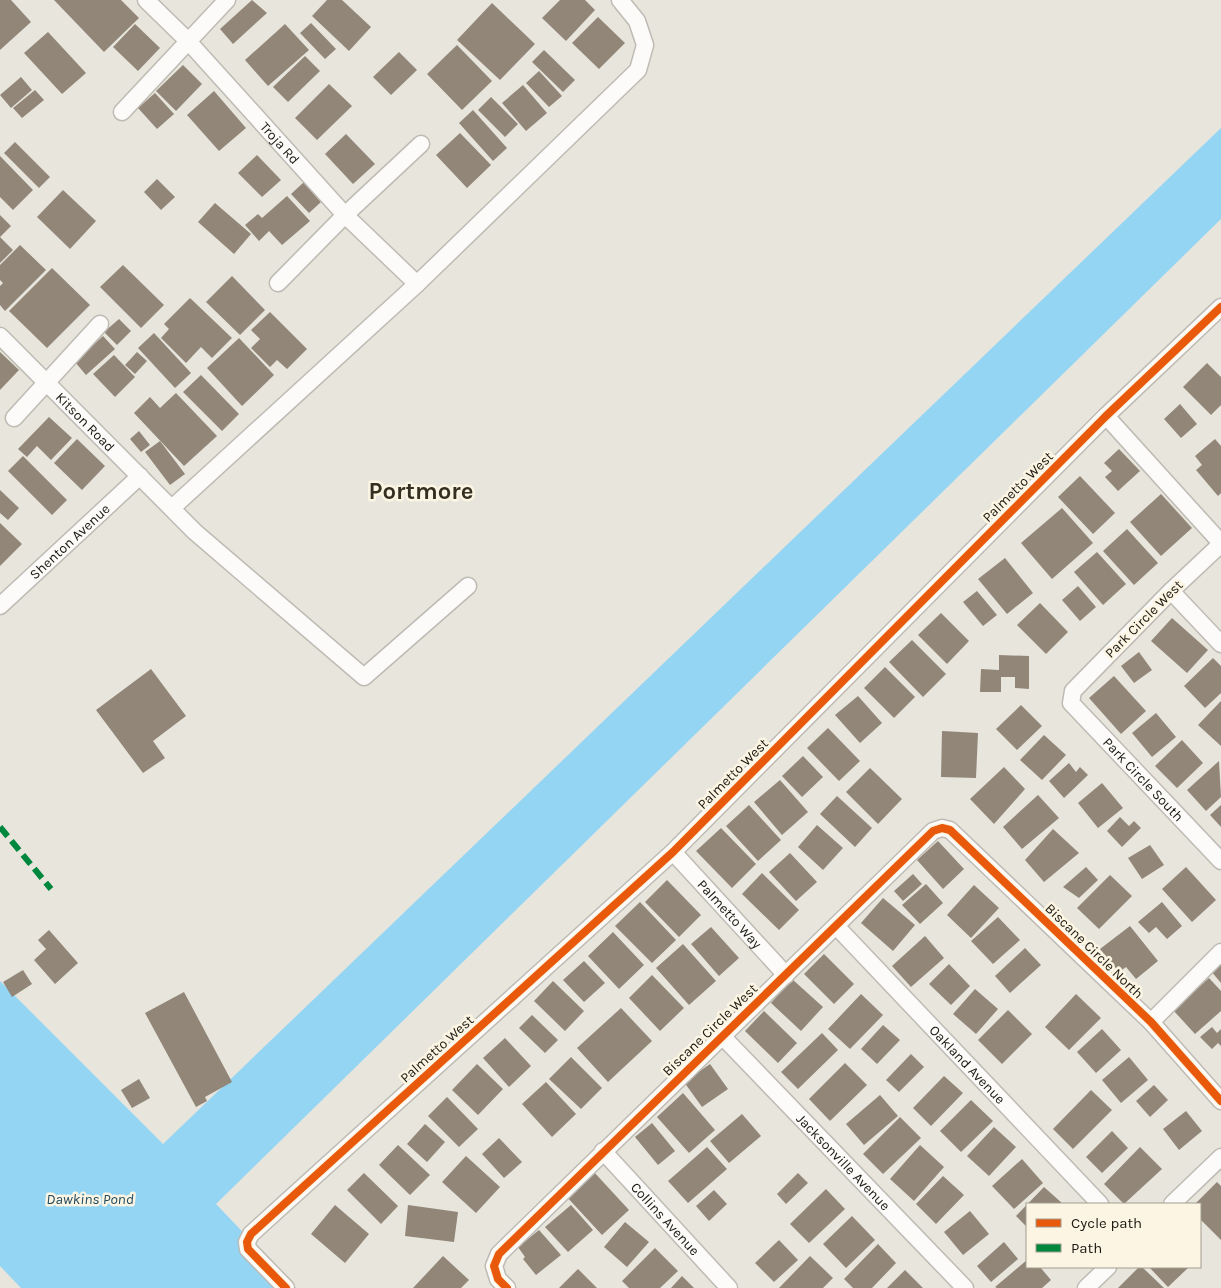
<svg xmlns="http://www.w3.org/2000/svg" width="1221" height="1288" viewBox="0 0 1221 1288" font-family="Karla,sans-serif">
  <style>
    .water { fill: #94d5f4 }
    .building { fill: #918678 }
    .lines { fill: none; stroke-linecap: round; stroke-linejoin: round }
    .street-casing { stroke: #bebbb4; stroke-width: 19 }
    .street { stroke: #fcfbfa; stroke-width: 16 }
    .quiet { stroke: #00873e; stroke-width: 6; stroke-dasharray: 12 6; stroke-linecap: butt }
    .cycleway-casing { stroke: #fcf5e3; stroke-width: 11 }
    .cycleway { stroke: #e8590c; stroke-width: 8 }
    .labels { text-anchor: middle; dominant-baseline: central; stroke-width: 5; stroke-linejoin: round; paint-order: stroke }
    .street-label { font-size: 14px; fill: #1a1811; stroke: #fcf5e3 }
    .water-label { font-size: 15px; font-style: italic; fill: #224a5e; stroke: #fcf5e3 }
    .town-label { font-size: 24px; font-weight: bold; fill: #342f21; stroke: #fcf5e3 }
  </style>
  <rect width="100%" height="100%" fill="#e8e5dc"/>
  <polygon class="water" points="1221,128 1221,219 216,1204 296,1288 21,1288 0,1266 0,981 163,1144"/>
  <g class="building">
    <polygon points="0,0 11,0 31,22 0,50"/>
    <polygon points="54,0 121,0 139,18 104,52"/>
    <polygon points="252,0 267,13 233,44 220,29"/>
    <polygon points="327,0 342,0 371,27 349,51 312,16"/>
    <polygon points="560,0 585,0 595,10 566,41 542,18"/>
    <polygon points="492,3 535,44 500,80 457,40"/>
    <polygon points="598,17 625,43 599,69 572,43"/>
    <polygon points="311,23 336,49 325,59 300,33"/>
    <polygon points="135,24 160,48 138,71 113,47"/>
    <polygon points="285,24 309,50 268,86 245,60"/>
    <polygon points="48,32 86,73 62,94 24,53"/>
    <polygon points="457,45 492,81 462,110 427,74"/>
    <polygon points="544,50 575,80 563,92 532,62"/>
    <polygon points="399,52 417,70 391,95 373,77"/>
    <polygon points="305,56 320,71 288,102 273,87"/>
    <polygon points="183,65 202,84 176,111 156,91"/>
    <polygon points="539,71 562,96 549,107 526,83"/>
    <polygon points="21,77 32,90 11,108 0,95"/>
    <polygon points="329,84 352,106 317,140 295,118"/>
    <polygon points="523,85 547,113 526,131 502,103"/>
    <polygon points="35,90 44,100 22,118 13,108"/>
    <polygon points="214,91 246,128 219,151 187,115"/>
    <polygon points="155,93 174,114 157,129 138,108"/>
    <polygon points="491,97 518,124 505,137 478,110"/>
    <polygon points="473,110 507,148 493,161 459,123"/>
    <polygon points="460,133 491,165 467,188 436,155"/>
    <polygon points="346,134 375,164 353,184 325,154"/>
    <polygon points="15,142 50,177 39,188 4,153"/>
    <polygon points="257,155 281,180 262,197 238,173"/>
    <polygon points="0,156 33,190 13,210 0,197"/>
    <polygon points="157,179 175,197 161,210 144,192"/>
    <polygon points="304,182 321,202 309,213 291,194"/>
    <polygon points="63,190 96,221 70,249 37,217"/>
    <polygon points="287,196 310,221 282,245 269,231 259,241 245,225 258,214 262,218"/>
    <polygon points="215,203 251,234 234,254 198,222"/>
    <polygon points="0,215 11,226 0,237 13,250 0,263"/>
    <polygon points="20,245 46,270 5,311 0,305 0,286 3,283 0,280 0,265"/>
    <polygon points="123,265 164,305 141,328 100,287"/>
    <polygon points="52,268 90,305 47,348 9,311"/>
    <polygon points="232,276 265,310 240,335 206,302"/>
    <polygon points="190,298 232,338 212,358 201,347 186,363 161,338 169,329 164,324"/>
    <polygon points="270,312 307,349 287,369 277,360 270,367 251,348 260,339 251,330"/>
    <polygon points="119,319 131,331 117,345 104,332"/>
    <polygon points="154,333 191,373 175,388 138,348"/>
    <polygon points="103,336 115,349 86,375 75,362"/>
    <polygon points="239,338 274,375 242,406 207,368"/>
    <polygon points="0,352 19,370 0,390"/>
    <polygon points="137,352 147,361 135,374 125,365"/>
    <polygon points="114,355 135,377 115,397 93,374"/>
    <polygon points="1207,363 1221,377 1221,405 1211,415 1183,387"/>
    <polygon points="201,375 239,414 222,431 183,392"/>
    <polygon points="176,393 217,436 184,466 134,413 150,397 160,408"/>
    <polygon points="1180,404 1197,424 1181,438 1164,419"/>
    <polygon points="49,417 72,438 51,460 37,446 27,457 18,449"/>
    <polygon points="139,431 150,445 141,452 130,439"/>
    <polygon points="77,439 105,466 82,490 54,463"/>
    <polygon points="1215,439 1221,446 1221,493 1218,496 1196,470 1202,465 1195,456"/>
    <polygon points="160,441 185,474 170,485 145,452"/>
    <polygon points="1119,449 1140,471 1118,491 1105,477 1112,471 1104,463"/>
    <polygon points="23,456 67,500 52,515 8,471"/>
    <polygon points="1080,476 1115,513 1093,534 1058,497"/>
    <polygon points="0,490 19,508 8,520 0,513"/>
    <polygon points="1161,494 1192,528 1161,556 1130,522"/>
    <polygon points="1062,508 1093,543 1052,579 1021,543"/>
    <polygon points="0,523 22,544 0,566"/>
    <polygon points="1127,529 1158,563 1134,585 1103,551"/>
    <polygon points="1097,552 1126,584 1103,605 1074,572"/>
    <polygon points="1005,558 1033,593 1007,614 978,579"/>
    <polygon points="1078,586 1096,607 1080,621 1062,600"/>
    <polygon points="977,591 997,615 983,626 963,602"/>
    <polygon points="1040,603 1068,632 1046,654 1017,625"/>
    <polygon points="941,613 969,641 947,664 918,635"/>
    <polygon points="1172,618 1208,650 1187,673 1151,641"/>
    <polygon points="912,640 946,674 923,697 889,662"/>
    <polygon points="1139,652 1152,670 1134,683 1121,666"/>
    <polygon points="999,655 1029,656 1029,689 1015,688 1015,677 1001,677 1001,692 980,692 981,669 999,670"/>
    <polygon points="1213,658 1221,666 1221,693 1205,708 1184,686"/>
    <polygon points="885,667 915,697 894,718 864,688"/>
    <polygon points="151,669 186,716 153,741 165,758 143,773 96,710"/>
    <polygon points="1114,676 1146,711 1121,734 1089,698"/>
    <polygon points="858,696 882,723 860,743 835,715"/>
    <polygon points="1221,701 1221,746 1198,725"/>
    <polygon points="1021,705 1042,726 1017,750 996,729"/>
    <polygon points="1156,713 1176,737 1152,757 1132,733"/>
    <polygon points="828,728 860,761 839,781 807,748"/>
    <polygon points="942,731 978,733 976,778 941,777"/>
    <polygon points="1044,735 1066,755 1042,780 1020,760"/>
    <polygon points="1182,740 1203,763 1177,788 1155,766"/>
    <polygon points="803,756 823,777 802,797 782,776"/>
    <polygon points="1219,761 1221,797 1206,811 1187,790"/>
    <polygon points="1069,763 1076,772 1080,767 1088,775 1064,798 1049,781"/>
    <polygon points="1004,767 1025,789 994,824 970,799"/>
    <polygon points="870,768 902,799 878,824 846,792"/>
    <polygon points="780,780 808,812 782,835 754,802"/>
    <polygon points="1102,783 1123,808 1098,828 1078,803"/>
    <polygon points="1038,795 1059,818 1022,849 1003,827"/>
    <polygon points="837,796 872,828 855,847 820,814"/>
    <polygon points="749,805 781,840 758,861 726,826"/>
    <polygon points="1221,805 1221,827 1210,815"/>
    <polygon points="1120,817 1129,826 1134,821 1141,828 1122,847 1107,831"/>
    <polygon points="817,825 843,848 823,870 798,847"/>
    <polygon points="721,828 756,864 732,888 696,851"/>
    <polygon points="1053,829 1079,853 1044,882 1025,860"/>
    <polygon points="938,841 964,869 943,889 917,860"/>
    <polygon points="1150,845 1164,865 1142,879 1128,858"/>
    <polygon points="790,853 817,882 796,901 769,872"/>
    <polygon points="1086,867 1098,880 1079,898 1063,887"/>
    <polygon points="1186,867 1216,900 1192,922 1162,889"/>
    <polygon points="762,873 799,910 779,930 742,894"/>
    <polygon points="913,874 922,884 903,901 894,891"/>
    <polygon points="1110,875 1132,896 1099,929 1077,908"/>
    <polygon points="667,880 701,915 679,937 645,902"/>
    <polygon points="926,884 943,903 920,924 902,905"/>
    <polygon points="974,885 999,908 971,938 947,915"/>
    <polygon points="883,898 915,925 893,951 861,923"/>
    <polygon points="640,902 676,940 652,963 615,926"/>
    <polygon points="1162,902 1182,926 1167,939 1156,927 1149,933 1138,922"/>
    <polygon points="998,917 1020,940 993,964 971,941"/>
    <polygon points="1130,926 1158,961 1136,979 1126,967 1119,972 1100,949"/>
    <polygon points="711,927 739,958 719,976 691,944"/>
    <polygon points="49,930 78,963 55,984 34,960 46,949 38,940"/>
    <polygon points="613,932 644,965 619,989 588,956"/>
    <polygon points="925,936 944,958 911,987 892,966"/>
    <polygon points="683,944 716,981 689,1005 656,968"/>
    <polygon points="1025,948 1041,965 1010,993 995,976"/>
    <polygon points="824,954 854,984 834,1004 804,974"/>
    <polygon points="584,961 605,983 584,1002 563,980"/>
    <polygon points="1221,962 1221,983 1211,971"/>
    <polygon points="949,964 970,986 951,1005 929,984"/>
    <polygon points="23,970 32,984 12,997 3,982"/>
    <polygon points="652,975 684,1008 660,1031 629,998"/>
    <polygon points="1209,978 1221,991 1221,1011 1195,1034 1173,1010"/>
    <polygon points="792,979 823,1007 801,1031 771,1003"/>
    <polygon points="553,981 584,1011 565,1031 534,1001"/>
    <polygon points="975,989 998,1009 976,1034 953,1014"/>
    <polygon points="184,992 232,1082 205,1097 207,1101 196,1107 145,1013"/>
    <polygon points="861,994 883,1015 850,1049 828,1029"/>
    <polygon points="1076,994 1101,1018 1069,1050 1045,1027"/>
    <polygon points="621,1008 652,1041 608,1082 577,1048"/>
    <polygon points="1008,1010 1032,1034 1002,1064 978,1040"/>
    <polygon points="764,1011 797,1043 778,1063 745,1031"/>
    <polygon points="532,1015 558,1040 545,1053 519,1028"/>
    <polygon points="883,1025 900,1040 877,1064 861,1049"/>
    <polygon points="1212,1027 1217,1033 1221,1029 1221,1046 1218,1043 1212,1049 1200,1037"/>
    <polygon points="1102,1029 1121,1050 1096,1073 1077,1052"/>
    <polygon points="822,1033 838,1050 798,1089 781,1072"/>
    <polygon points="505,1038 531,1066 509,1087 483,1058"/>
    <polygon points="911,1054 924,1067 899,1092 886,1080"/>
    <polygon points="571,1057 602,1088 581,1109 549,1079"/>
    <polygon points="1129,1057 1148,1080 1121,1103 1102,1080"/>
    <polygon points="845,1063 867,1085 830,1121 809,1099"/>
    <polygon points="477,1064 503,1089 478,1115 452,1090"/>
    <polygon points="710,1064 728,1089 702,1107 684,1082"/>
    <polygon points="944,1076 963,1093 931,1126 913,1108"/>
    <polygon points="139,1079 150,1098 132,1108 121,1090"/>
    <polygon points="546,1082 576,1114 552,1137 522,1104"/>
    <polygon points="1154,1085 1168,1100 1150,1117 1136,1101"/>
    <polygon points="1091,1090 1112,1110 1073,1149 1053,1129"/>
    <polygon points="683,1093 715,1130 689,1153 657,1117"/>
    <polygon points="880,1095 898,1116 864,1145 846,1124"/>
    <polygon points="447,1097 478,1129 459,1147 428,1116"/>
    <polygon points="971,1100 993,1121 961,1152 940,1131"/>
    <polygon points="1186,1111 1202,1131 1179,1150 1163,1129"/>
    <polygon points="742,1114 761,1136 729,1163 710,1141"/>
    <polygon points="900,1117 921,1138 883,1174 863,1154"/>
    <polygon points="652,1123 675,1151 658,1165 635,1137"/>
    <polygon points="425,1124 445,1142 427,1162 407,1144"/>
    <polygon points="994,1127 1016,1147 989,1176 967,1156"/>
    <polygon points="1112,1131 1128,1148 1102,1173 1086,1157"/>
    <polygon points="499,1138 522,1162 504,1178 482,1154"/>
    <polygon points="398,1145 430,1175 410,1195 379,1165"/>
    <polygon points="920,1145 944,1167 914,1201 890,1179"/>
    <polygon points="707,1147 727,1169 688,1203 668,1181"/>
    <polygon points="1140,1147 1162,1169 1124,1204 1104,1184"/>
    <polygon points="466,1156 500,1187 476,1213 442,1182"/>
    <polygon points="1022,1159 1043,1183 1014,1209 992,1186"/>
    <polygon points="593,1171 629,1210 602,1235 566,1196"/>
    <polygon points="364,1173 398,1206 381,1224 347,1190"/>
    <polygon points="798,1173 808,1183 786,1204 777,1194"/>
    <polygon points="943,1176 964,1195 936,1224 916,1204"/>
    <polygon points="1217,1182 1221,1186 1221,1240 1200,1219 1200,1204 1195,1204"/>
    <polygon points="1044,1187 1063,1204 1027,1204 1027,1227 1016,1216"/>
    <polygon points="826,1189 845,1209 809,1243 790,1224"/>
    <polygon points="714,1190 727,1204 709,1221 696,1206"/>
    <polygon points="335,1205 369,1234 345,1263 311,1234"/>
    <polygon points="408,1205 458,1212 454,1242 405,1236"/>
    <polygon points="571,1205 593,1230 568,1252 545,1227"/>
    <polygon points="970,1211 989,1234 963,1255 944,1232"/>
    <polygon points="852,1216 875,1240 846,1268 823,1244"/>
    <polygon points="625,1222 649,1242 627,1267 604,1247"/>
    <polygon points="539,1230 561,1255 536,1275 523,1259 525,1257 518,1247"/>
    <polygon points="779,1240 798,1260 774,1282 755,1263"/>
    <polygon points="1004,1242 1018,1259 991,1282 977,1266"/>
    <polygon points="878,1244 896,1263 872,1288 853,1288 844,1279"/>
    <polygon points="655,1248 678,1271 660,1288 629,1288 622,1281"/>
    <polygon points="443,1256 469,1280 461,1288 413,1288"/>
    <polygon points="810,1256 833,1278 823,1288 779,1288"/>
    <polygon points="1027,1260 1027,1267 1040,1267 1051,1280 1042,1288 997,1288 995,1287"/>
    <polygon points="1139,1267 1142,1267 1164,1288 1118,1288"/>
    <polygon points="1149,1267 1189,1267 1168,1287"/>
    <polygon points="578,1269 597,1288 559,1288"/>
    <polygon points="905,1270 923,1288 887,1288"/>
    <polygon points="682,1276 694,1288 671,1288"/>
  </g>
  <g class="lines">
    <g class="street-casing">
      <g id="street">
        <path id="s1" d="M 146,0 L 187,40 L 345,215 L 417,284"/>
        <polyline points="122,112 227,0"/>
        <polyline points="278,283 345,215 421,144"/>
        <path id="s2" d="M 0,336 L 195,532 L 364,677 L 468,586"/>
        <polyline points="1106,416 1221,543"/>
        <polyline points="14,418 100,324"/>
        <polyline points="172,508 417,284 638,70 645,45 637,21 620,0"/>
        <path id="s3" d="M 1221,544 L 1171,591 L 1073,691 L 1071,703 L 1221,861"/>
        <polyline points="1171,591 1221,644"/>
        <path id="s4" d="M 0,606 L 140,476"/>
        <path id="s5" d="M 673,852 L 786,975"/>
        <path id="s6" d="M 836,926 L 1100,1204"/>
        <polyline points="1151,1022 1221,952"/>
        <path id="s7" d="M 722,1036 L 965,1288"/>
        <path id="s8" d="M 603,1151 L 729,1288"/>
        <polyline points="1172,1204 1221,1157"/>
        <polyline points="286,1288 248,1249 247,1242 251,1234 673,852 1106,416 1221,307"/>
        <polyline points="507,1288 498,1279 494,1266 499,1254 933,831 942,828 950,830 1151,1022 1221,1101"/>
        <polyline points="1086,1288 1108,1267"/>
      </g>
    </g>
    <use href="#street" class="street"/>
    <polyline class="quiet" points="0,827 51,889"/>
    <g class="cycleway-casing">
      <g id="cycleway">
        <polyline points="286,1288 248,1249 247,1242 251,1234 673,852 1106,416 1221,307"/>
        <polyline points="507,1288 498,1279 494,1266 499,1254 933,831 942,828 950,830 1151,1022 1221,1101"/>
      </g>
    </g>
    <use href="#cycleway" class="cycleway"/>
  </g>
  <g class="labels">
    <g class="street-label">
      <text stroke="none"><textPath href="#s1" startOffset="196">Troja Rd</textPath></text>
      <text stroke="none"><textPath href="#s2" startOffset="121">Kitson Road</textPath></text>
      <text transform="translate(1018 487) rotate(-45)">Palmetto West</text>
      <text stroke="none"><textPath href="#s4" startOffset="95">Shenton Avenue</textPath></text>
      <text transform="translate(1144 619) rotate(-45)">Park Circle West</text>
      <text transform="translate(733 774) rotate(-45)">Palmetto West</text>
      <text stroke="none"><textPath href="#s3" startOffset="326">Park Circle South</textPath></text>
      <text stroke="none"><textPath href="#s5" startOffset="84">Palmetto Way</textPath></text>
      <text transform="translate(1094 951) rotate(44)">Biscane Circle North</text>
      <text transform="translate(710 1030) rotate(-44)">Biscane Circle West</text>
      <text transform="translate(437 1049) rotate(-42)">Palmetto West</text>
      <text stroke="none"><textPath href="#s6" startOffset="191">Oakland Avenue</textPath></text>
      <text stroke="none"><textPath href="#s7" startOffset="175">Jacksonville Avenue</textPath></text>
      <text stroke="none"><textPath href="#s8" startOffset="92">Collins Avenue</textPath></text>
    </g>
    <g class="water-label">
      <text x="90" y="1199">Dawkins Pond</text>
    </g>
    <g class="town-label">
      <text x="421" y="491">Portmore</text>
    </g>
  </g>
  <rect x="1026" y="1203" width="175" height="65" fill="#fcf5e3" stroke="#a29d8f"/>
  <rect x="1036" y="1219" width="25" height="8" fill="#e8590c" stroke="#a29d8f"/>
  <text x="1071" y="1228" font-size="15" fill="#1a1811">Cycle path</text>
  <rect x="1036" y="1244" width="25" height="8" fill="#00873e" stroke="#a29d8f"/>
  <text x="1071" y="1253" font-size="15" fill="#1a1811">Path</text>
</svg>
